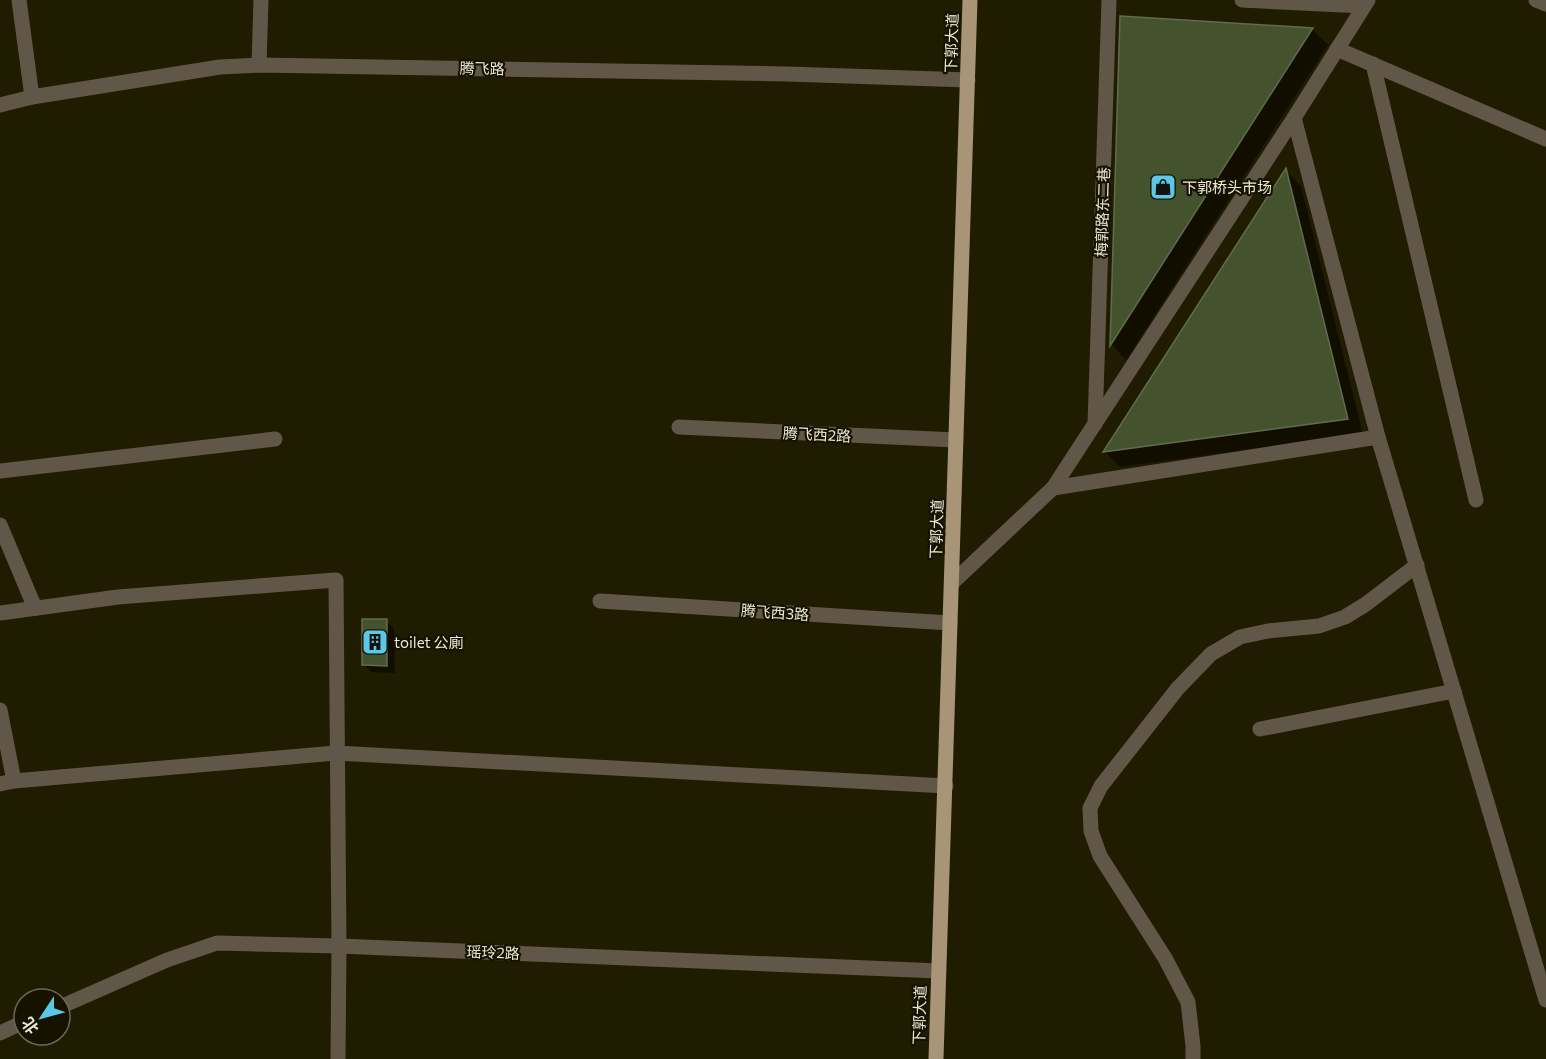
<svg xmlns="http://www.w3.org/2000/svg" width="1546" height="1059" viewBox="0 0 1546 1059" font-family="Commissioner,'Noto Sans SC',sans-serif">
  <style>
    .shadow { fill: #0007 }
    .building { fill: #45522e; stroke: #606b4f; stroke-width: 1.5 }
    .lines { fill: none; stroke-linecap: round; stroke-linejoin: round }
    .minor { stroke: #615749; stroke-width: 15 }
    .major { stroke: #a89476; stroke-width: 15 }
    .labels { text-anchor: middle; dominant-baseline: central; stroke-width: 4.5; stroke-linejoin: round; paint-order: stroke }
    .street-label { font-size: 15px; fill: #eae8d7; stroke: #171200 }
    .poi-label { font-size: 15px; fill: #eae8d7; stroke: #171200; text-anchor: start }
  </style>
  <rect width="100%" height="100%" fill="#201c01"/>
  <g class="shadow">
    <polygon points="1121,17 1312,29 1328,45 1126,360 1112,345"/>
    <polygon points="1286,171 1301,186 1363,434 1120,467 1105,452"/>
    <polygon points="386,621 394,629 395,673 371,672 363,664"/>
  </g>
  <g class="building">
    <polygon points="1120,16 1313,28 1110,346"/>
    <polygon points="1286,168 1348,419 1103,452"/>
    <polygon points="362,619 387,619 387,666 362,665"/>
  </g>
  <g class="lines">
    <g class="minor">
      <polyline points="19,0 32,97"/>
      <polyline points="1242,0 1364,6"/>
      <polyline points="1536,0 1546,4"/>
      <polyline points="1337,49 1546,139"/>
      <polyline points="1373,64 1476,500"/>
      <polyline points="259,65 261,0"/>
      <polyline points="0,105 32,97 220,67 259,65 787,74 968,80"/>
      <polyline points="1294,118 1378,437 1546,1000"/>
      <polyline points="1095,424 1109,0"/>
      <polyline points="679,427 956,440"/>
      <polyline points="0,471 275,439"/>
      <polyline points="1053,488 1378,437"/>
      <polyline points="0,525 35,608"/>
      <polyline points="952,583 1053,488 1294,118 1368,0"/>
      <polyline points="600,601 950,623"/>
      <polyline points="0,613 118,597 336,580 339,946 338,1059"/>
      <polyline points="0,710 14,781"/>
      <polyline points="1260,729 1454,691"/>
      <polyline points="0,784 14,781 336,753 946,786"/>
      <polyline points="60,1007 167,960 217,943 339,946 939,971"/>
      <polyline points="0,1033 24,1022"/>
      <polyline points="1193,1059 1193,1046 1188,1002 1165,958 1100,856 1091,831 1090,808 1101,786 1178,688 1211,654 1240,637 1268,631 1319,626 1345,617 1366,604 1417,565"/>
    </g>
    <polyline class="major" points="936,1059 970,0"/>
  </g>
  <defs>
    <g id="shop-square" transform="scale(1.35)"><rect x="-9" y="-9" width="18" height="18" rx="4" fill="#5ac8e6" stroke="#171200"/><path d="M-5-2.5h2.3a2.7 3.5 0 0 1 5.4 0H5L5.5 6h-11ZM-1.5-2.5h3a1.5 2.3 0 0 0-3 0Z" fill="#111"/></g>
    <g id="building-square" transform="scale(1.35)"><rect x="-9" y="-9" width="18" height="18" rx="4" fill="#5ac8e6" stroke="#171200"/><path d="M-4-6H4V6H1V3H-1V6H-4ZM-2.5-4.3h1.7v1.8h-1.7ZM.8-4.3h1.7v1.8H.8ZM-2.5-1h1.7V.8h-1.7ZM.8-1h1.7V.8H.8Z" fill="#111"/></g>
  </defs>
  <g fill-rule="evenodd">
    <use href="#shop-square" x="1163" y="187"/>
    <use href="#building-square" x="375" y="642"/>
  </g>
  <g class="labels">
    <g class="street-label">
      <text transform="translate(951 43) rotate(-88)">下郭大道</text>
      <text transform="translate(482 68) rotate(1)">腾飞路</text>
      <text transform="translate(1102 212) rotate(-88)">梅郭路东二巷</text>
      <text transform="translate(817 434) rotate(3)">腾飞西2路</text>
      <text transform="translate(936 529) rotate(-88)">下郭大道</text>
      <text transform="translate(775 612) rotate(4)">腾飞西3路</text>
      <text transform="translate(493 952) rotate(2)">瑶玲2路</text>
      <text transform="translate(919 1015) rotate(-88)">下郭大道</text>
    </g>
    <g class="poi-label">
      <text x="1182" y="187">下郭桥头市场</text>
      <text x="394" y="642">toilet 公廁</text>
    </g>
  </g>
  <g transform="translate(42 1017) rotate(234)"><circle r="28" fill="#171200" stroke="#6b6856" stroke-width="1.5"/>
  <path d="M0-4.5L10 22L0 15L-10 22Z" fill="#5ac8e6"/>
  <text y="-9" font-size="16" font-weight="bold" text-anchor="middle" fill="#eae8d7">北</text>
  </g>
</svg>
